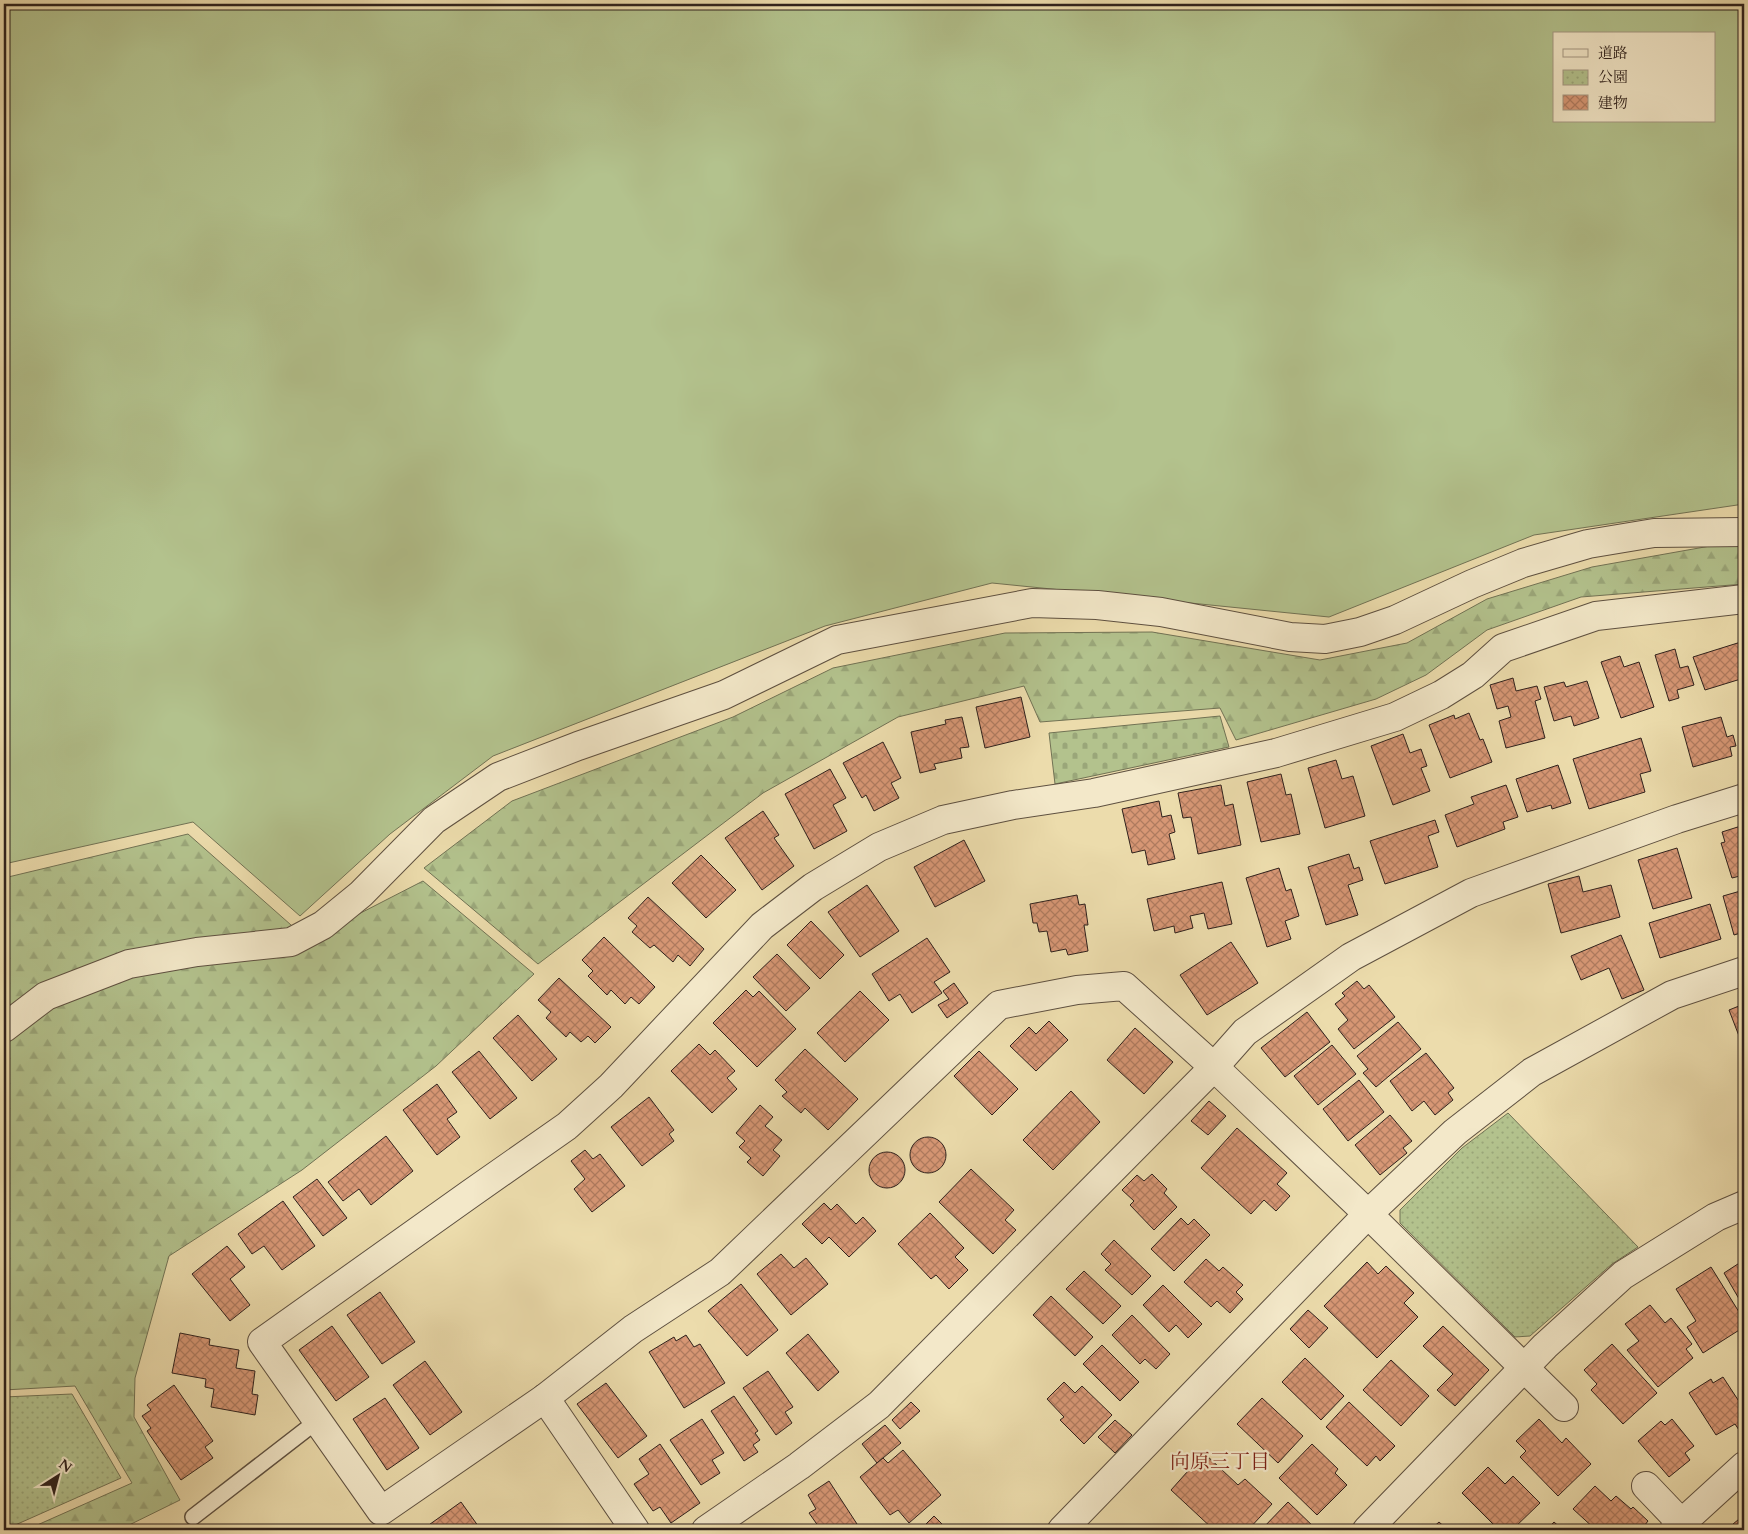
<svg xmlns="http://www.w3.org/2000/svg" width="1748" height="1534" viewBox="0 0 1748 1534" font-family="Cardo,'Noto Serif JP',serif">
  <style>
    .green { fill: #b3c28d; stroke: #717254; fill-rule: evenodd }
    .forest { fill: url(#forest-firs); stroke: #717254 }
    .cemetery { fill: url(#cemetery-stones); stroke: #717254 }
    .park { fill: url(#park-dots); stroke: #717254 }
    .building { fill: url(#building-cross-hatch); stroke: #2f211c }
    .lines { fill: none; stroke-linecap: round; stroke-linejoin: round }
    .lane-casing { stroke: #5e5040; stroke-width: 18 }
    .street-casing { stroke: #5e5040; stroke-width: 30 }
    .lane { stroke: #f3e8c9; stroke-width: 15 }
    .street { stroke: #f3e8c9; stroke-width: 28 }
    .labels { text-anchor: middle; dominant-baseline: central; stroke-width: 4.5; stroke-linejoin: round; paint-order: stroke }
    .neighbourhood-label { font-size: 20px; fill: #7a1f14; stroke: #f3e8c9 }
  </style>
  <defs>
    <pattern id="forest-firs" width="22" height="20" patternUnits="userSpaceOnUse" patternTransform="scale(1.25)"><rect width="22" height="20" fill="#b3c28d"/><path d="M5 1l3.5 6h-7zM16 11l3.5 6h-7z" fill="#9aa679"/></pattern>
    <pattern id="cemetery-stones" width="16" height="16" patternUnits="userSpaceOnUse" patternTransform="scale(1.25)"><rect width="16" height="16" fill="#b3c28d"/><path d="M2 7V4a2 2 0 0 1 4 0v3zM10 15v-3a2 2 0 0 1 4 0v3z" fill="#9aa679"/></pattern>
    <pattern id="park-dots" width="8" height="8" patternUnits="userSpaceOnUse" patternTransform="scale(1.25)"><rect width="8" height="8" fill="#b3c28d"/><path d="M2 2h.1M6 6h.1" fill="none" stroke="#9aa679" stroke-width="1.8" stroke-linecap="round"/></pattern>
    <pattern id="building-cross-hatch" width="8" height="8" patternUnits="userSpaceOnUse" patternTransform="scale(1.25)"><rect width="8" height="8" fill="#d79775"/><path d="M0 0l8 8M0 8l8-8" fill="none" stroke="#af7b5f"/></pattern>
  </defs>
  <rect width="100%" height="100%" fill="#ecdcac"/>
  <filter id="stains"><feTurbulence type="fractalNoise" baseFrequency=".004" numOctaves="4"/><feColorMatrix values="0 0 0 0 .2 0 0 0 0 .09 0 0 0 0 .02 0 0 0 .5 -.17"/></filter>
  <radialGradient id="worn" r=".72"><stop offset=".6" stop-color="#630" stop-opacity="0"/><stop offset="1" stop-color="#630" stop-opacity=".3"/></radialGradient>
  <path class="green" d="M 4,4 L 1744,4 L 1744,504 L 1534,535 L 1329,617 L 992,583 L 825,626 L 493,756 L 390,834 L 300,916 L 193,822 L 4,864 ZM 1554,34 L 1714,34 L 1714,121 L 1554,121 Z"/>
  <g class="forest">
    <polygon points="1744,540 1744,584 1581,597 1487,630 1426,675 1376,699 1236,740 1220,708 1040,722 1024,686 898,717 763,793 538,964 424,868 512,801 733,717 833,668 1005,633 1152,632 1320,660 1407,643 1487,599 1592,567"/>
    <polygon points="188,834 308,940 423,881 534,974 436,1066 302,1170 169,1256 135,1378 134,1417 180,1500 119,1530 26,1530 132,1483 75,1386 4,1390 4,878"/>
  </g>
  <polygon class="cemetery" points="1220,716 1229,747 1055,784 1049,733"/>
  <g class="park">
    <polygon points="1508,1113 1638,1247 1612,1264 1530,1336 1515,1337 1400,1223 1400,1210 1462,1148"/>
    <polygon points="72,1394 121,1478 4,1530 4,1397"/>
  </g>
  <g class="building">
    <polygon points="1744,641 1744,678 1705,690 1693,657"/>
    <polygon points="1675,649 1680,668 1688,666 1694,685 1677,690 1679,698 1669,701 1655,655"/>
    <polygon points="1620,656 1624,667 1639,662 1654,707 1621,718 1601,662"/>
    <polygon points="1513,678 1516,691 1537,686 1541,699 1535,701 1545,738 1506,748 1499,721 1511,717 1508,706 1497,709 1490,685"/>
    <polygon points="1587,681 1599,718 1574,726 1571,716 1554,721 1544,687 1564,682 1566,687"/>
    <polygon points="1021,697 1030,737 985,748 976,707"/>
    <polygon points="1469,713 1480,740 1483,739 1492,762 1450,778 1429,725 1454,715 1455,719"/>
    <polygon points="962,717 969,747 960,748 962,758 934,764 936,769 920,773 911,732 946,724 945,720"/>
    <polygon points="1721,717 1727,737 1733,735 1736,746 1730,747 1732,756 1693,767 1682,727"/>
    <polygon points="1403,734 1410,753 1421,749 1427,766 1421,768 1430,791 1393,805 1371,746"/>
    <polygon points="1641,738 1651,771 1640,774 1645,792 1589,809 1573,759"/>
    <polygon points="883,742 901,778 891,783 899,798 874,811 866,795 862,798 843,763"/>
    <polygon points="1336,760 1342,779 1353,776 1365,816 1325,828 1308,768"/>
    <polygon points="1558,765 1571,803 1552,809 1551,805 1527,812 1516,779"/>
    <polygon points="830,769 846,798 833,805 847,831 814,849 785,794"/>
    <polygon points="1281,774 1286,795 1291,794 1300,834 1261,842 1247,782"/>
    <polygon points="1221,785 1225,806 1233,804 1241,845 1198,854 1191,817 1183,818 1178,793"/>
    <polygon points="1506,785 1518,817 1503,822 1505,829 1457,847 1445,815 1474,804 1471,797"/>
    <polygon points="1159,801 1162,817 1171,815 1175,832 1169,834 1175,859 1148,865 1145,850 1132,853 1122,809"/>
    <polygon points="763,811 779,835 774,838 794,866 762,890 725,838"/>
    <polygon points="1435,820 1439,832 1428,836 1438,867 1385,884 1370,841"/>
    <polygon points="1744,825 1744,875 1732,878 1721,843 1725,842 1722,832"/>
    <polygon points="964,840 985,881 935,907 914,867"/>
    <polygon points="1677,848 1692,898 1653,909 1638,860"/>
    <polygon points="1349,854 1354,869 1359,867 1363,880 1348,885 1358,915 1326,925 1308,867"/>
    <polygon points="701,855 736,890 706,918 672,883"/>
    <polygon points="1279,868 1286,891 1291,889 1299,916 1285,921 1291,939 1267,947 1246,878"/>
    <polygon points="1579,876 1583,892 1611,885 1620,917 1561,933 1548,884"/>
    <polygon points="1222,882 1232,924 1208,929 1204,913 1190,916 1193,928 1175,933 1174,926 1154,931 1147,899"/>
    <polygon points="867,885 899,931 860,957 828,912"/>
    <polygon points="1744,890 1744,932 1734,935 1723,896"/>
    <polygon points="1077,895 1079,905 1085,904 1088,925 1084,925 1088,951 1068,955 1066,949 1051,952 1047,931 1039,932 1037,923 1033,923 1030,904"/>
    <polygon points="648,897 704,949 690,966 678,955 673,962 654,945 650,948 632,932 637,926 628,918"/>
    <polygon points="1710,904 1721,939 1660,958 1649,923"/>
    <polygon points="811,921 844,955 820,979 787,945"/>
    <polygon points="1621,935 1644,990 1622,999 1609,968 1581,980 1571,956"/>
    <polygon points="604,937 655,987 639,1004 631,997 625,1004 611,990 607,995 588,976 593,971 582,960"/>
    <polygon points="927,938 950,972 934,982 942,993 912,1013 900,994 889,1001 872,974"/>
    <polygon points="1231,942 1258,983 1207,1015 1180,975"/>
    <polygon points="777,954 810,988 786,1011 753,977"/>
    <polygon points="559,978 611,1027 595,1043 588,1036 581,1042 570,1032 566,1037 546,1018 551,1012 538,1000"/>
    <polygon points="1357,981 1364,989 1369,985 1395,1017 1354,1049 1338,1029 1348,1020 1335,1004 1345,996 1342,993"/>
    <polygon points="954,983 968,1003 947,1018 938,1005 949,999 943,991"/>
    <polygon points="746,990 753,997 759,991 796,1029 757,1067 713,1023"/>
    <polygon points="860,991 889,1020 845,1062 817,1033"/>
    <polygon points="1744,1004 1744,1049 1729,1010"/>
    <polygon points="1307,1012 1330,1042 1285,1077 1261,1048"/>
    <polygon points="518,1015 557,1059 532,1081 493,1038"/>
    <polygon points="1049,1021 1068,1040 1036,1071 1010,1046 1029,1027 1036,1034"/>
    <polygon points="1398,1022 1421,1049 1376,1087 1363,1073 1368,1069 1357,1056"/>
    <polygon points="1135,1028 1173,1062 1144,1094 1107,1060"/>
    <polygon points="699,1044 710,1055 715,1050 735,1071 727,1078 737,1089 712,1113 671,1071"/>
    <polygon points="1332,1045 1356,1074 1318,1105 1294,1076"/>
    <polygon points="805,1049 858,1099 828,1130 805,1108 801,1113 782,1096 787,1092 775,1080"/>
    <polygon points="479,1051 517,1098 490,1119 452,1072"/>
    <polygon points="979,1051 1018,1089 992,1115 954,1076"/>
    <polygon points="1426,1053 1454,1088 1448,1093 1453,1100 1435,1115 1424,1101 1412,1111 1390,1081"/>
    <polygon points="1359,1080 1384,1112 1348,1141 1323,1109"/>
    <polygon points="437,1084 457,1112 447,1119 460,1137 437,1155 403,1110"/>
    <polygon points="1071,1091 1100,1122 1053,1170 1023,1140"/>
    <polygon points="649,1097 674,1130 669,1134 674,1141 642,1166 611,1127"/>
    <polygon points="1209,1101 1226,1116 1208,1135 1191,1121"/>
    <polygon points="760,1105 773,1117 765,1126 782,1140 773,1150 780,1156 763,1176 747,1162 751,1158 739,1147 745,1141 736,1133"/>
    <polygon points="1390,1115 1412,1141 1403,1148 1407,1153 1380,1175 1355,1145"/>
    <polygon points="1237,1128 1287,1173 1277,1184 1290,1196 1276,1211 1264,1200 1251,1214 1201,1168"/>
    <polygon points="386,1136 413,1171 371,1205 359,1189 343,1201 328,1182"/>
    <circle cx="928" cy="1155" r="18"/>
    <polygon points="585,1150 593,1159 600,1154 625,1186 592,1212 574,1189 585,1179 571,1161"/>
    <circle cx="887" cy="1170" r="18"/>
    <polygon points="971,1169 1014,1210 1005,1220 1016,1230 993,1254 939,1202"/>
    <polygon points="1152,1174 1167,1189 1164,1193 1177,1207 1154,1230 1130,1205 1134,1201 1122,1190 1137,1175 1144,1181"/>
    <polygon points="317,1179 347,1218 323,1236 293,1197"/>
    <polygon points="283,1201 315,1246 282,1270 264,1246 252,1254 238,1234"/>
    <polygon points="824,1203 831,1210 837,1204 856,1224 863,1217 876,1231 849,1257 829,1237 822,1244 802,1224"/>
    <polygon points="930,1213 964,1248 955,1257 968,1270 949,1289 936,1275 931,1279 898,1244"/>
    <polygon points="1181,1218 1188,1225 1194,1219 1210,1235 1174,1271 1151,1249"/>
    <polygon points="1114,1240 1151,1276 1132,1295 1105,1270 1111,1264 1101,1254"/>
    <polygon points="227,1246 245,1267 230,1279 250,1305 230,1321 192,1274"/>
    <polygon points="781,1254 794,1268 806,1258 828,1284 791,1315 757,1274"/>
    <polygon points="1206,1259 1219,1271 1223,1267 1243,1285 1236,1292 1243,1299 1230,1313 1217,1301 1211,1307 1184,1282"/>
    <polygon points="1744,1260 1744,1302 1742,1304 1724,1273"/>
    <polygon points="1367,1262 1378,1274 1386,1266 1414,1293 1404,1303 1418,1317 1377,1358 1324,1306"/>
    <polygon points="1711,1267 1744,1320 1744,1327 1703,1353 1687,1327 1696,1321 1676,1289"/>
    <polygon points="1084,1271 1121,1306 1103,1324 1066,1289"/>
    <polygon points="741,1284 778,1330 747,1356 708,1311"/>
    <polygon points="1163,1285 1202,1324 1188,1338 1176,1325 1169,1332 1143,1305"/>
    <polygon points="380,1292 415,1342 382,1364 347,1315"/>
    <polygon points="1051,1296 1093,1337 1075,1356 1033,1315"/>
    <polygon points="1650,1305 1665,1323 1671,1318 1692,1344 1686,1349 1693,1358 1658,1387 1627,1350 1639,1341 1625,1324"/>
    <polygon points="1308,1310 1328,1328 1309,1348 1290,1329"/>
    <polygon points="1132,1315 1170,1354 1156,1369 1145,1359 1140,1364 1112,1335"/>
    <polygon points="332,1326 369,1377 336,1401 299,1350"/>
    <polygon points="1443,1326 1489,1370 1455,1406 1437,1390 1453,1374 1423,1346"/>
    <polygon points="180,1333 210,1339 209,1345 239,1350 236,1368 255,1371 252,1394 258,1395 255,1415 211,1407 214,1389 205,1387 206,1379 172,1373"/>
    <polygon points="808,1334 839,1372 818,1391 786,1353"/>
    <polygon points="686,1335 694,1347 700,1344 725,1383 684,1408 649,1352 674,1337 676,1341"/>
    <polygon points="1612,1344 1657,1393 1623,1424 1591,1390 1597,1384 1584,1370"/>
    <polygon points="1102,1345 1139,1382 1120,1401 1083,1364"/>
    <polygon points="1744,1349 1744,1362 1739,1352"/>
    <polygon points="1305,1358 1344,1396 1321,1420 1282,1382"/>
    <polygon points="1391,1360 1429,1396 1401,1426 1363,1390"/>
    <polygon points="425,1361 462,1412 430,1435 393,1385"/>
    <polygon points="768,1371 793,1407 785,1412 792,1423 776,1435 743,1388"/>
    <polygon points="1723,1377 1744,1409 1744,1427 1739,1430 1735,1424 1716,1435 1689,1393 1711,1379 1713,1383"/>
    <polygon points="1064,1382 1075,1393 1082,1386 1112,1415 1084,1444 1060,1420 1064,1417 1047,1399"/>
    <polygon points="606,1383 647,1436 618,1458 577,1404"/>
    <polygon points="174,1385 213,1441 205,1447 213,1458 181,1480 147,1431 151,1428 142,1416 151,1410 147,1405"/>
    <polygon points="734,1396 758,1431 755,1433 760,1440 753,1445 758,1452 744,1461 711,1411"/>
    <polygon points="385,1398 419,1448 387,1470 353,1419"/>
    <polygon points="1262,1398 1303,1436 1278,1463 1237,1424"/>
    <polygon points="911,1402 920,1411 900,1429 892,1420"/>
    <polygon points="1349,1402 1395,1446 1380,1461 1376,1456 1367,1466 1326,1427"/>
    <polygon points="702,1419 724,1453 712,1460 720,1473 701,1485 670,1440"/>
    <polygon points="1539,1419 1562,1443 1566,1438 1591,1464 1558,1496 1520,1457 1526,1451 1516,1441"/>
    <polygon points="1672,1419 1694,1446 1685,1453 1690,1460 1669,1477 1638,1441 1661,1421 1665,1425"/>
    <polygon points="1115,1420 1132,1435 1115,1453 1098,1437"/>
    <polygon points="885,1425 901,1443 877,1463 862,1444"/>
    <polygon points="660,1444 700,1503 671,1523 660,1507 653,1511 634,1484 649,1474 639,1459"/>
    <polygon points="1312,1444 1338,1469 1335,1473 1347,1485 1317,1515 1279,1478"/>
    <polygon points="903,1450 941,1495 909,1523 898,1510 890,1515 860,1477 883,1458 888,1463"/>
    <polygon points="1204,1453 1238,1485 1245,1479 1272,1504 1248,1530 1214,1530 1171,1490"/>
    <polygon points="1488,1467 1505,1484 1513,1476 1540,1503 1512,1530 1499,1530 1462,1493"/>
    <polygon points="829,1481 857,1524 848,1530 821,1530 809,1513 816,1509 808,1495"/>
    <polygon points="1595,1486 1611,1501 1616,1496 1631,1509 1633,1507 1648,1521 1641,1530 1596,1530 1573,1509"/>
    <polygon points="461,1502 481,1530 428,1530 426,1527"/>
    <polygon points="1288,1502 1317,1530 1261,1530"/>
    <polygon points="1744,1515 1744,1530 1737,1530 1733,1524"/>
    <polygon points="934,1516 948,1530 920,1530"/>
    <polygon points="1439,1522 1448,1530 1430,1530"/>
    <polygon points="1554,1522 1563,1530 1546,1530"/>
  </g>
  <g class="lines">
    <g class="lane-casing">
      <polyline id="lane" points="193,1517 317,1421"/>
    </g>
    <g class="street-casing">
      <g id="street">
        <polyline points="4,1028 46,996 129,964 197,952 291,942 323,925 361,894 434,820 498,777 578,746 724,695 837,640 1032,603 1097,605 1161,612 1290,637 1325,639 1360,632 1395,620 1472,584 1523,563 1588,544 1654,533 1744,532"/>
        <polyline points="545,1398 635,1530"/>
        <polyline points="1564,1407 1368,1214 1214,1067 1124,986 1077,990 999,1005 720,1272 633,1329 545,1398 381,1511 262,1342 470,1194 567,1126 611,1086 762,926 813,887 879,847 943,820 1013,805 1094,793 1276,753 1395,717 1441,695 1473,675 1503,648 1596,616 1744,599"/>
        <polyline points="1646,1486 1688,1530"/>
        <polyline points="706,1530 799,1466 879,1405 1214,1067 1245,1032 1351,957 1471,893 1677,819 1744,798"/>
        <polyline points="1062,1530 1368,1214 1455,1132 1532,1072 1672,995 1744,971"/>
        <polyline points="1367,1530 1545,1346 1623,1275 1716,1217 1744,1205"/>
        <polyline points="1674,1530 1744,1466"/>
      </g>
    </g>
    <use href="#lane" class="lane"/>
    <use href="#street" class="street"/>
  </g>
  <g class="labels">
    <g class="neighbourhood-label">
      <text x="1220" y="1461">向原三丁目</text>
    </g>
  </g>
  <rect width="1748" height="1534" fill="none" stroke="#ecdcac" stroke-width="20"/>
  <rect x="5" y="5" width="1738" height="1524" fill="none" stroke="#2f211c" stroke-width="2.5"/>
  <rect x="10" y="10" width="1728" height="1514" fill="none" stroke="#2f211c"/>
  <rect x="1553" y="32" width="162" height="90" fill="#f3e8c9" stroke="#a59884"/>
  <rect x="1563" y="49" width="25" height="8" fill="#f3e8c9" stroke="#a59884"/>
  <text x="1598" y="58" font-size="15" fill="#2f211c">道路</text>
  <rect x="1563" y="70" width="25" height="15" fill="url(#park-dots)" stroke="#a59884"/>
  <text x="1598" y="82" font-size="15" fill="#2f211c">公園</text>
  <rect x="1563" y="95" width="25" height="15" fill="url(#building-cross-hatch)" stroke="#a59884"/>
  <text x="1598" y="108" font-size="15" fill="#2f211c">建物</text>
  <g transform="translate(58 1476) rotate(36)" stroke="#f3e8c9" stroke-width="4" paint-order="stroke">
  <path d="M0-4L9 19L0 12L-9 19Z" fill="#2f211c"/>
  <text y="-8" font-size="14" font-weight="bold" text-anchor="middle" fill="#2f211c">N</text>
  </g>
  <rect width="100%" height="100%" filter="url(#stains)"/>
  <rect width="100%" height="100%" fill="url(#worn)"/>
</svg>
